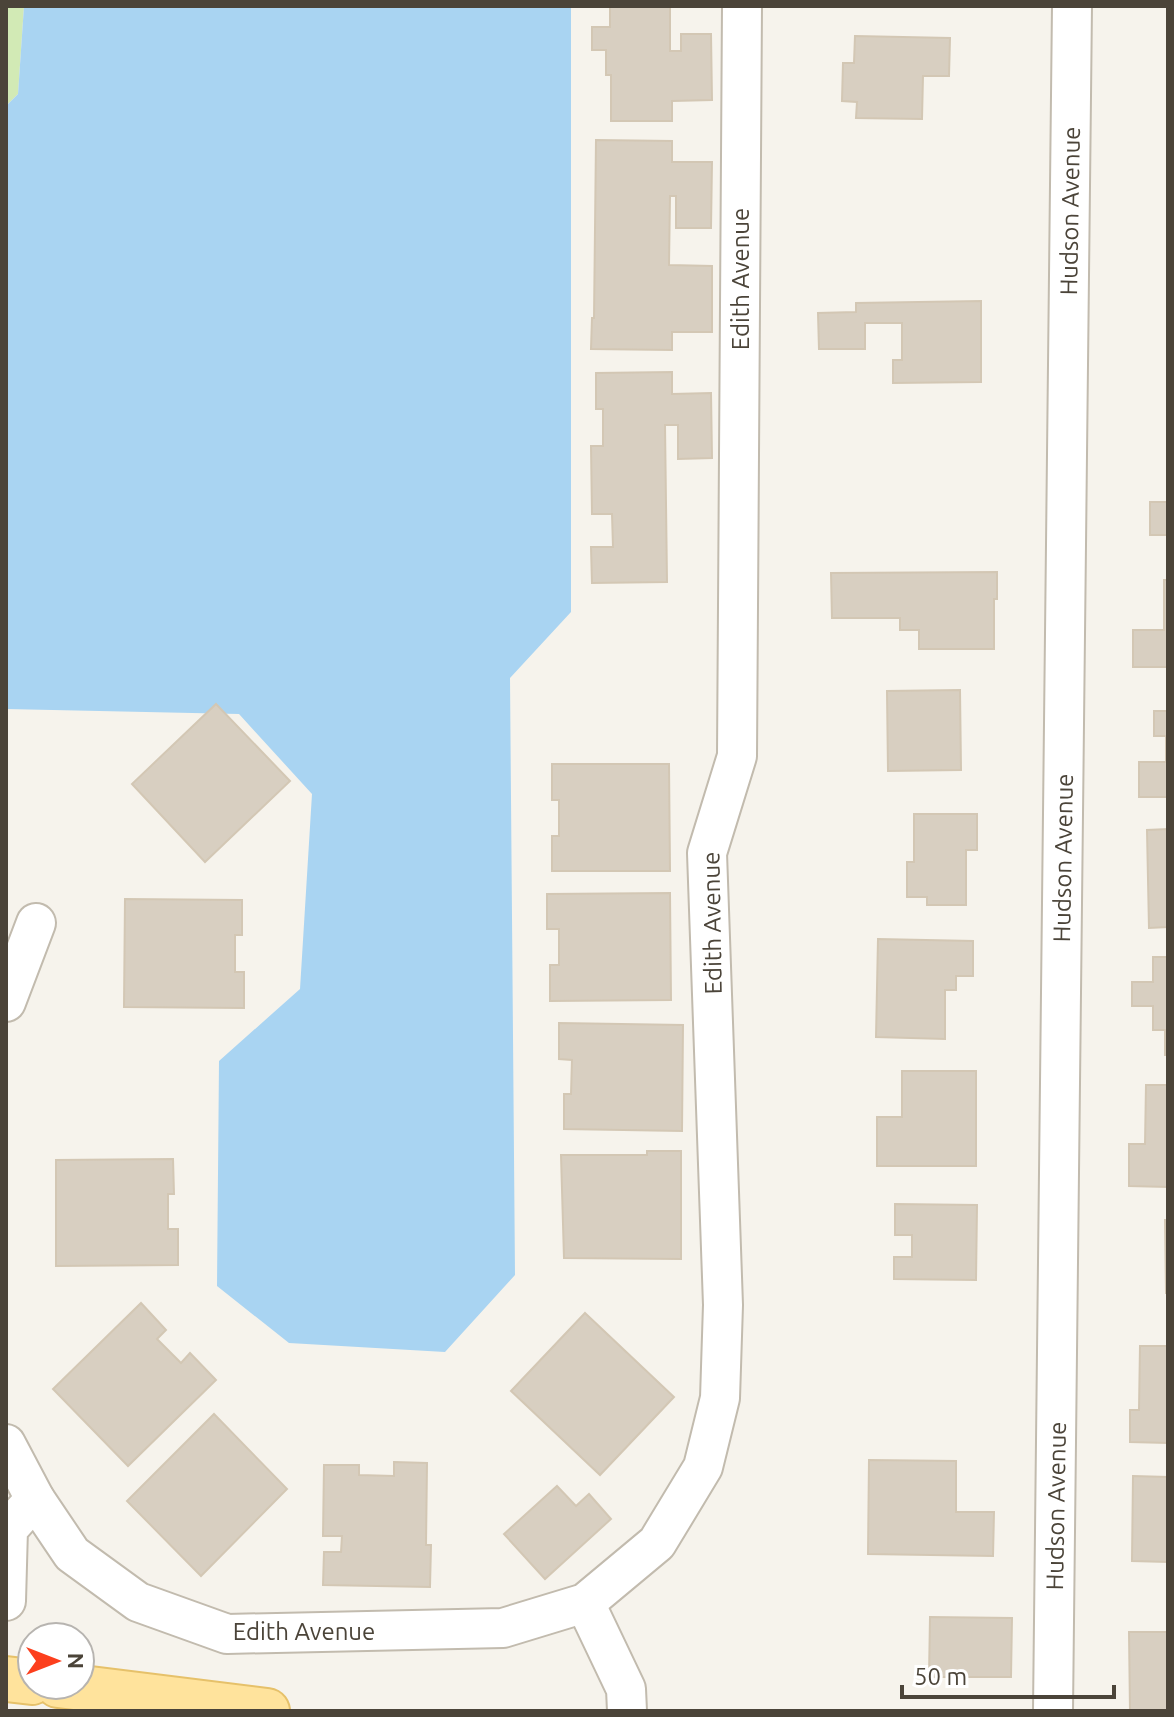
<svg xmlns="http://www.w3.org/2000/svg" width="1174" height="1717" viewBox="0 0 1174 1717" font-family="Ubuntu,sans-serif">
  <style>
    .green { fill: #d2eab5 }
    .water { fill: #a9d4f2 }
    .building { fill: #d8cfc1; stroke: #d3c7b4; stroke-width: 2 }
    .lines { fill: none; stroke-linecap: round; stroke-linejoin: round }
    .minor-casing { stroke: #c2bbae; stroke-width: 42 }
    .major-casing { stroke: #e6c16a; stroke-width: 48 }
    .minor { stroke: #fff; stroke-width: 38 }
    .major { stroke: #ffe39c; stroke-width: 44 }
    .labels { text-anchor: middle; dominant-baseline: central; stroke-width: 6; stroke-linejoin: round; paint-order: stroke }
    .street-label { font-size: 24px; fill: #4b4439; stroke: #fff }
  </style>
  <rect width="100%" height="100%" fill="#f6f3ec"/>
  <polygon class="green" points="6,6 24,6 18,94 6,106"/>
  <polygon class="water" points="24,6 571,6 571,612 510,678 515,1275 445,1352 289,1343 217,1286 219,1061 300,989 312,794 239,714 6,709 6,106 18,94"/>
  <g class="building">
    <polygon points="610,6 670,6 670,51 681,51 681,34 711,34 712,100 672,101 672,121 611,121 611,75 606,75 606,50 592,50 592,27 610,27"/>
    <polygon points="855,36 950,38 949,76 923,76 922,119 856,118 857,102 842,101 843,63 854,63"/>
    <polygon points="596,140 672,141 672,162 712,162 711,228 676,228 676,196 670,196 669,265 712,266 712,332 672,332 672,350 591,349 592,318 594,318"/>
    <polygon points="981,301 981,382 893,383 893,360 902,360 902,323 865,323 865,349 819,349 818,313 856,312 856,303"/>
    <polygon points="672,372 672,394 711,393 712,458 678,459 678,425 665,425 667,582 592,583 591,547 613,547 612,514 592,514 591,446 603,446 603,409 596,409 596,373"/>
    <rect x="1150" y="502" width="18" height="33"/>
    <polygon points="997,572 997,599 994,599 994,649 919,649 919,630 900,630 900,618 832,618 831,573"/>
    <polygon points="1164,580 1168,580 1168,667 1133,667 1133,630 1164,630"/>
    <polygon points="960,690 961,770 888,771 887,691"/>
    <polygon points="216,704 290,781 205,862 132,784"/>
    <polygon points="1154,711 1168,711 1168,797 1139,797 1139,762 1166,762 1166,736 1154,736"/>
    <polygon points="552,764 669,764 670,871 552,871 552,836 559,836 559,800 552,800"/>
    <polygon points="914,814 977,814 977,850 966,850 966,905 927,905 927,897 907,897 907,862 914,862"/>
    <polygon points="1168,829 1168,927 1149,928 1147,830"/>
    <polygon points="670,893 671,1000 550,1001 550,965 559,965 559,929 547,929 547,894"/>
    <polygon points="125,899 242,900 242,935 235,935 235,972 244,972 244,1008 124,1007"/>
    <polygon points="878,939 973,941 973,976 956,976 956,990 945,990 945,1039 876,1037"/>
    <polygon points="1153,957 1168,957 1168,1055 1165,1055 1165,1030 1153,1030 1153,1006 1132,1006 1132,982 1153,982"/>
    <polygon points="559,1023 683,1025 682,1131 564,1129 564,1094 571,1094 572,1060 559,1059"/>
    <polygon points="902,1071 976,1071 976,1166 877,1166 877,1117 902,1117"/>
    <polygon points="1146,1085 1168,1085 1168,1187 1129,1186 1129,1144 1145,1144"/>
    <polygon points="647,1151 681,1151 681,1259 564,1258 561,1155 647,1155"/>
    <polygon points="173,1159 174,1194 168,1194 168,1229 178,1229 178,1265 56,1266 56,1160"/>
    <polygon points="895,1204 977,1205 976,1280 894,1279 894,1257 912,1257 912,1235 895,1235"/>
    <polygon points="1165,1220 1168,1220 1168,1293 1166,1293"/>
    <polygon points="141,1303 166,1330 157,1339 181,1363 190,1353 216,1380 128,1466 53,1389"/>
    <polygon points="585,1313 674,1397 600,1475 511,1391"/>
    <polygon points="1140,1346 1168,1346 1168,1443 1130,1442 1130,1410 1139,1410"/>
    <polygon points="214,1414 287,1489 201,1576 127,1501"/>
    <polygon points="869,1460 956,1461 956,1512 994,1512 993,1556 868,1554"/>
    <polygon points="394,1462 427,1463 426,1545 431,1545 430,1587 323,1585 324,1552 341,1552 342,1536 323,1536 324,1465 359,1465 359,1475 394,1476"/>
    <polygon points="1133,1476 1168,1477 1168,1562 1132,1561"/>
    <polygon points="557,1486 576,1506 589,1494 611,1519 545,1579 504,1534"/>
    <polygon points="930,1617 1012,1618 1011,1677 929,1677"/>
    <polygon points="1129,1632 1168,1632 1168,1711 1130,1711"/>
  </g>
  <g class="lines">
    <g class="minor-casing">
      <g id="minor">
        <polyline points="6,1002 36,923"/>
        <polyline points="6,1444 35,1499 72,1554 138,1602 227,1634 503,1628 585,1603 657,1543 703,1467 720,1398 723,1305 707,853 737,756 742,6"/>
        <polyline points="6,1601 8,1529 35,1499"/>
        <polyline points="585,1603 626,1689 627,1711"/>
        <polyline points="1053,1711 1072,6"/>
      </g>
    </g>
    <g class="major-casing">
      <g id="major">
        <polyline points="6,1679 32,1682"/>
        <polyline points="58,1685 267,1711"/>
      </g>
    </g>
    <use href="#minor" class="minor"/>
    <use href="#major" class="major"/>
  </g>
  <g class="labels">
    <g class="street-label">
      <text transform="translate(1070 211) rotate(-89)">Hudson Avenue</text>
      <text transform="translate(740 279) rotate(-90)">Edith Avenue</text>
      <text transform="translate(1063 858) rotate(-89)">Hudson Avenue</text>
      <text transform="translate(712 923) rotate(-91)">Edith Avenue</text>
      <text transform="translate(1056 1506) rotate(-89)">Hudson Avenue</text>
      <text x="304" y="1631">Edith Avenue</text>
    </g>
  </g>
  <rect width="1174" height="1717" fill="none" stroke="#4b4439" stroke-width="16"/>
  <g transform="translate(56 1661) rotate(90)"><circle r="38" fill="#ffffff" stroke="#b7b4b0" stroke-width="2"/>
  <path d="M0-6L14 30L0 20L-14 30Z" fill="#fc3f1d"/>
  <text y="-12" font-size="22" font-weight="bold" text-anchor="middle" fill="#4b4439">N</text>
  </g>
  <path d="M902 1685v12h212v-12" fill="none" stroke="#4b4439" stroke-width="4"/>
  <text x="914" y="1685" font-size="24" fill="#4b4439" stroke="#ffffff" stroke-width="6" paint-order="stroke">50 m</text>
</svg>
